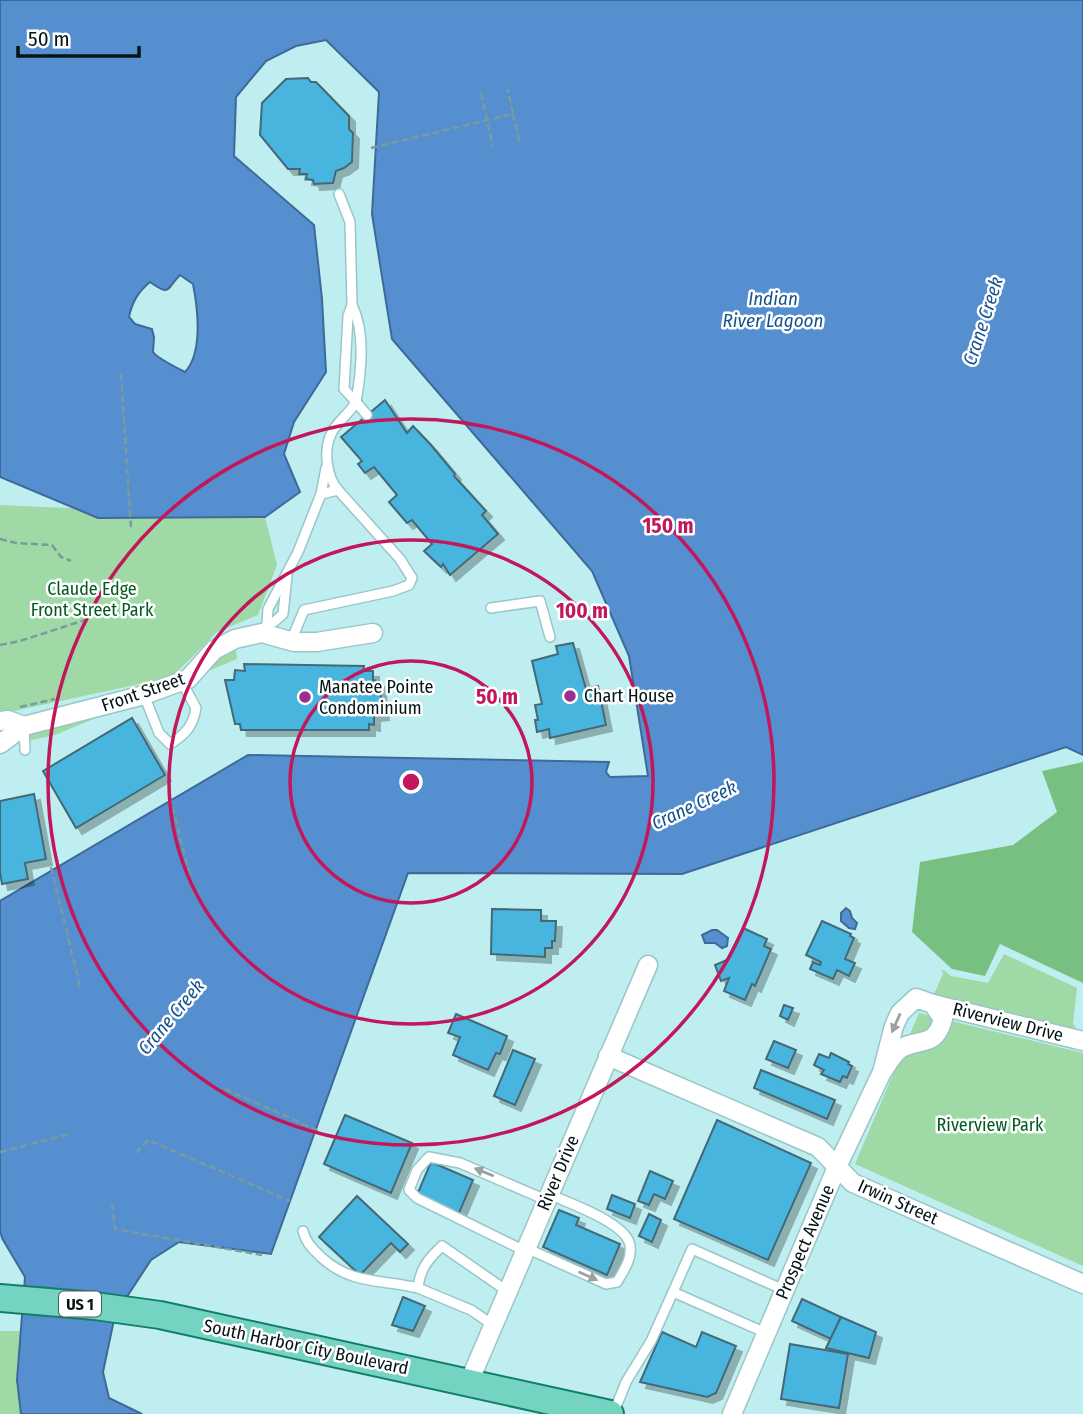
<svg xmlns="http://www.w3.org/2000/svg" width="1083" height="1414" viewBox="0 0 1083 1414" font-family="'Fira Sans Condensed',sans-serif">
  <style>
    .green { fill: #9fd9a6 }
    .forest { fill: #78c082 }
    .water { fill: #568fd0; stroke: #3d6a98; stroke-width: 2; fill-rule: evenodd }
    .building { fill: #46b5de; stroke: #446877; stroke-width: 2; filter: url(#shadow) }
    .lines { fill: none; stroke-linecap: round; stroke-linejoin: round }
    .service-casing { stroke: #99c6c8; stroke-width: 12 }
    .minor-casing { stroke: #99c6c8; stroke-width: 21 }
    .primary-casing { stroke: #127e6a; stroke-width: 30 }
    .path { stroke: #789c9e; stroke-width: 2.5; stroke-dasharray: 7 3.5; stroke-linecap: butt }
    .service { stroke: #fff; stroke-width: 9 }
    .minor { stroke: #fff; stroke-width: 18 }
    .primary { stroke: #75d3c1; stroke-width: 26 }
    .oneway { fill: #9ba1a2 }
    .ring { fill: none; stroke: #c2185b; stroke-width: 3.5 }
    .poi-dot { fill: #9a2f90; stroke: #fff; stroke-width: 2.5 }
    .labels { text-anchor: middle; dominant-baseline: central; stroke-width: 5; stroke-linejoin: round; paint-order: stroke }
    .shield { fill: #fff; stroke: #4f5b5c; stroke-width: 2 }
    .shield-label { font-size: 16px; font-weight: bold; fill: #041516 }
    .park-label { font-size: 18px; fill: #03591f; stroke: #fff }
    .poi-label { font-size: 18px; fill: #041516; stroke: #fff; text-anchor: start }
    .street-label { font-size: 18px; fill: #041516; stroke: #fff }
    .water-label { font-size: 19px; font-style: italic; fill: #17528f; stroke: #fff }
    .centre { fill: #c2185b; stroke: #fff; stroke-width: 3.5 }
    .ring-label { font-size: 21px; text-anchor: middle; font-weight: bold; fill: #c2185b; stroke: #fff; stroke-width: 5; stroke-linejoin: round; paint-order: stroke }
  </style>
  <defs>
    <filter id="shadow"><feDropShadow dx="6" dy="6" stdDeviation="0" flood-color="#0004"/></filter>
  </defs>
  <rect width="100%" height="100%" fill="#bfeef0"/>
  <g class="green">
    <polygon points="0,505 265,517 277,565 258,615 217,632 172,677 0,714"/>
    <polygon points="234,634 237,659 55,735 0,747 0,722 175,684"/>
    <polygon points="1004,954 1077,988 1073,1023 1077,1030 1083,1032 1083,1040 929,1005 943,974 942,969 951,976 988,983"/>
    <polygon points="919,1013 1083,1053 1083,1266 855,1164"/>
    <polygon points="0,1331 21,1331 27,1414 0,1414"/>
  </g>
  <polygon class="forest" points="1083,762 1083,983 1000,944 985,976 952,969 912,932 920,862 1013,845 1057,812 1042,771"/>
  <g class="water">
    <path d="M 0,0 L 1083,0 L 1083,755 L 1066,747 L 682,874 L 408,873 L 271,1254 L 179,1242 L 151,1260 L 115,1315 L 103,1372 L 109,1398 L 142,1414 L 21,1414 L 17,1380 L 25,1277 L 2,1238 L 0,1230 L 0,901 L 248,755 L 609,762 L 606,772 L 610,777 L 648,776 L 629,656 L 592,571 L 392,339 L 372,214 L 379,92 L 326,40 L 296,46 L 266,61 L 236,97 L 234,156 L 314,225 L 322,299 L 326,372 L 294,422 L 284,454 L 300,492 L 265,517 L 98,518 L 0,477 ZM 180,275 L 193,284 C 198,309 203,353 185,372 C 177,368 157,358 153,352 L 154,337 L 152,329 L 135,324 L 129,317 C 132,302 138,292 150,282 C 171,297 166,289 180,275 Z"/>
    <polygon points="846,908 850,911 852,918 857,923 855,929 849,928 841,921 841,913"/>
    <polygon points="712,930 717,930 728,938 727,946 722,948 715,943 705,943 702,935"/>
  </g>
  <g class="building">
    <polygon points="308,78 311,82 316,82 349,116 349,129 353,133 352,162 344,168 336,171 333,183 314,184 313,180 306,179 307,174 299,174 300,169 288,169 260,135 262,103 286,79"/>
    <polygon points="385,400 407,433 413,426 431,445 455,474 454,476 486,511 482,515 498,534 450,575 443,564 441,567 424,551 432,544 412,520 407,523 389,502 397,495 374,467 365,473 358,464 362,461 341,437"/>
    <polygon points="573,643 586,689 598,686 606,725 550,738 549,729 537,732 535,720 538,720 535,705 542,704 532,661 558,654 556,646"/>
    <polygon points="244,664 364,666 363,671 373,671 373,680 379,681 383,714 374,715 374,725 369,724 369,730 241,730 240,724 235,724 225,680 234,680 235,670 245,671"/>
    <polygon points="132,718 165,775 76,828 43,771"/>
    <polygon points="34,794 46,859 25,863 28,879 2,884 0,872 0,801"/>
    <polygon points="492,909 541,910 541,921 556,921 555,941 552,941 552,948 545,948 545,957 491,954"/>
    <polygon points="822,921 851,934 850,936 854,938 845,959 855,963 849,976 837,970 833,979 810,969 813,962 820,965 821,962 806,955"/>
    <polygon points="743,928 767,939 764,946 771,949 755,986 752,984 745,1000 724,991 729,978 721,981 715,965 727,960"/>
    <polygon points="784,1005 793,1008 788,1020 780,1016"/>
    <polygon points="456,1014 507,1036 500,1054 496,1053 488,1070 453,1055 460,1037 448,1033"/>
    <polygon points="774,1041 796,1050 788,1068 766,1059"/>
    <polygon points="513,1050 535,1059 515,1105 494,1096"/>
    <polygon points="831,1053 849,1062 848,1064 852,1066 847,1078 843,1076 840,1082 821,1074 824,1070 814,1065 819,1054 829,1058"/>
    <polygon points="761,1070 835,1100 827,1119 754,1088"/>
    <polygon points="345,1115 412,1143 391,1193 324,1164"/>
    <polygon points="717,1120 811,1163 768,1260 674,1219"/>
    <polygon points="431,1162 473,1180 459,1213 417,1195"/>
    <polygon points="650,1171 673,1181 665,1199 654,1194 649,1205 638,1201"/>
    <polygon points="612,1195 635,1204 630,1218 607,1209"/>
    <polygon points="357,1196 408,1244 400,1252 391,1243 360,1275 319,1237"/>
    <polygon points="559,1210 579,1218 576,1225 620,1244 607,1275 543,1247"/>
    <polygon points="649,1214 661,1220 652,1242 639,1236"/>
    <polygon points="403,1297 425,1306 413,1331 392,1325"/>
    <polygon points="802,1299 841,1317 831,1339 792,1321"/>
    <polygon points="841,1317 876,1332 869,1358 826,1348"/>
    <polygon points="662,1332 696,1347 702,1332 736,1346 716,1393 707,1397 640,1382"/>
    <polygon points="790,1344 848,1354 839,1408 781,1399"/>
  </g>
  <g class="lines">
    <g class="service-casing">
      <g id="service">
        <path d="M 339,194 L 350,222 L 352,305 C 366,333 361,373 356,402"/>
        <polyline points="352,305 348,316 344,389 356,402"/>
        <path d="M 338,490 C 326,476 323,449 332,432 C 338,421 350,413 356,402 L 367,415"/>
        <polyline points="321,494 326,468"/>
        <polyline points="491,608 540,601 550,637"/>
        <polyline points="267,624 274,622 283,614 287,576"/>
        <polyline points="262,633 267,624 268,609 298,552 321,494 338,490 400,559 412,578 409,585 393,591 304,610 291,641"/>
        <path d="M 144,695 L 159,733 L 170,744 C 186,734 193,726 196,708 L 182,682"/>
        <polyline points="24,726 25,750"/>
        <path d="M 303,1231 C 306,1243 312,1248 321,1257 C 351,1285 381,1279 418,1288"/>
        <path d="M 526,1248 L 606,1284 L 617,1282 C 624,1270 632,1259 630,1246 C 628,1223 568,1203 549,1194"/>
        <polyline points="525,1251 417,1198 409,1190 417,1170 429,1157 460,1163 546,1200"/>
        <path d="M 493,1325 L 471,1310 L 418,1288 C 420,1269 428,1259 442,1246 L 507,1291"/>
        <polyline points="766,1333 673,1292 692,1249 784,1290"/>
        <polyline points="614,1412 626,1382 651,1341 673,1292"/>
      </g>
    </g>
    <g class="minor-casing">
      <g id="minor">
        <polyline points="0,721 8,720 24,726"/>
        <polyline points="0,744 24,726 144,695 188,679 214,650 235,639 262,633 294,642 317,642 373,633"/>
        <polyline points="933,1004 1083,1041"/>
        <polyline points="608,1056 818,1147 853,1183 1083,1284"/>
        <polyline points="469,1382 648,965"/>
        <path d="M 732,1414 L 837,1167 L 882,1072 L 894,1026 L 900,1013 L 916,998 L 933,1004 L 943,1019 C 935,1050 917,1037 900,1049 C 893,1054 887,1065 882,1072"/>
      </g>
    </g>
    <g class="primary-casing">
      <polyline id="primary" points="0,1298 95,1306 160,1315 610,1414"/>
    </g>
    <g class="path">
      <polyline points="481,93 493,146"/>
      <polyline points="513,114 519,141"/>
      <polyline points="371,148 513,114 508,89"/>
      <polyline points="121,374 131,527"/>
      <polyline points="0,539 16,543 52,545 61,557 71,561"/>
      <polyline points="0,645 20,641 85,620"/>
      <polyline points="20,707 55,699"/>
      <polyline points="170,797 195,895"/>
      <polyline points="51,867 80,986"/>
      <polyline points="225,1089 319,1131"/>
      <polyline points="0,1152 70,1134"/>
      <polyline points="136,1153 148,1140 290,1201"/>
      <polyline points="112,1204 115,1229 262,1255"/>
    </g>
    <use href="#service" class="service"/>
    <use href="#minor" class="minor"/>
    <use href="#primary" class="primary"/>
  </g>
  <defs><path id="oneway-solid" d="M-6-.8H1V-3.2L6.5 0L1 3.2V.8H-6Z" transform="scale(1.75)"/></defs>
  <g class="oneway">
    <use href="#oneway-solid" transform="translate(896 1023) rotate(114)"/>
    <use href="#oneway-solid" transform="translate(484 1172) rotate(-158)"/>
    <use href="#oneway-solid" transform="translate(588 1276) rotate(24)"/>
  </g>
  <g class="ring">
    <circle cx="411" cy="782" r="121"/>
    <circle cx="411" cy="782" r="242"/>
    <circle cx="411" cy="782" r="363"/>
  </g>
  <g class="poi-dot">
    <circle cx="570" cy="696" r="7"/>
    <circle cx="305" cy="697" r="7"/>
  </g>
  <g class="labels">
    <rect class="shield" x="59" y="1291.5" width="42" height="25" rx="5"/>
    <g class="shield-label">
      <text x="80" y="1304">US 1</text>
    </g>
    <g class="park-label">
      <text x="92" y="589">Claude Edge<tspan x="92" dy="21">Front Street Park</tspan></text>
      <text x="990" y="1125">Riverview Park</text>
    </g>
    <g class="poi-label">
      <text x="319" y="687">Manatee Pointe<tspan x="319" dy="21">Condominium</tspan></text>
      <text x="584" y="696">Chart House</text>
    </g>
    <g class="street-label">
      <text transform="translate(143 692) rotate(-19)">Front Street</text>
      <text transform="translate(1008 1022) rotate(14)">Riverview Drive</text>
      <text transform="translate(558 1173) rotate(-67)">River Drive</text>
      <text transform="translate(898 1202) rotate(24)">Irwin Street</text>
      <text transform="translate(805 1242) rotate(-67)">Prospect Avenue</text>
      <text transform="translate(306 1347) rotate(12)">South Harbor City Boulevard</text>
    </g>
    <g class="water-label">
      <text x="773" y="298">Indian<tspan x="773" dy="22">River Lagoon</tspan></text>
      <text transform="translate(983 321) rotate(-72)">Crane Creek</text>
      <text transform="translate(694 805) rotate(-25)">Crane Creek</text>
      <text transform="translate(171 1017) rotate(-50)">Crane Creek</text>
    </g>
  </g>
  <circle cx="411" cy="782" r="10" class="centre"/>
  <g class="ring-label">
    <text x="668" y="533">150 m</text>
    <text x="582" y="618">100 m</text>
    <text x="497" y="704">50 m</text>
  </g>
  <path d="M18 46v10h121v-10" fill="none" stroke="#041516" stroke-width="3.5"/>
  <text x="28" y="46" font-size="21" fill="#041516" stroke="#ffffff" stroke-width="5" paint-order="stroke">50 m</text>
</svg>
